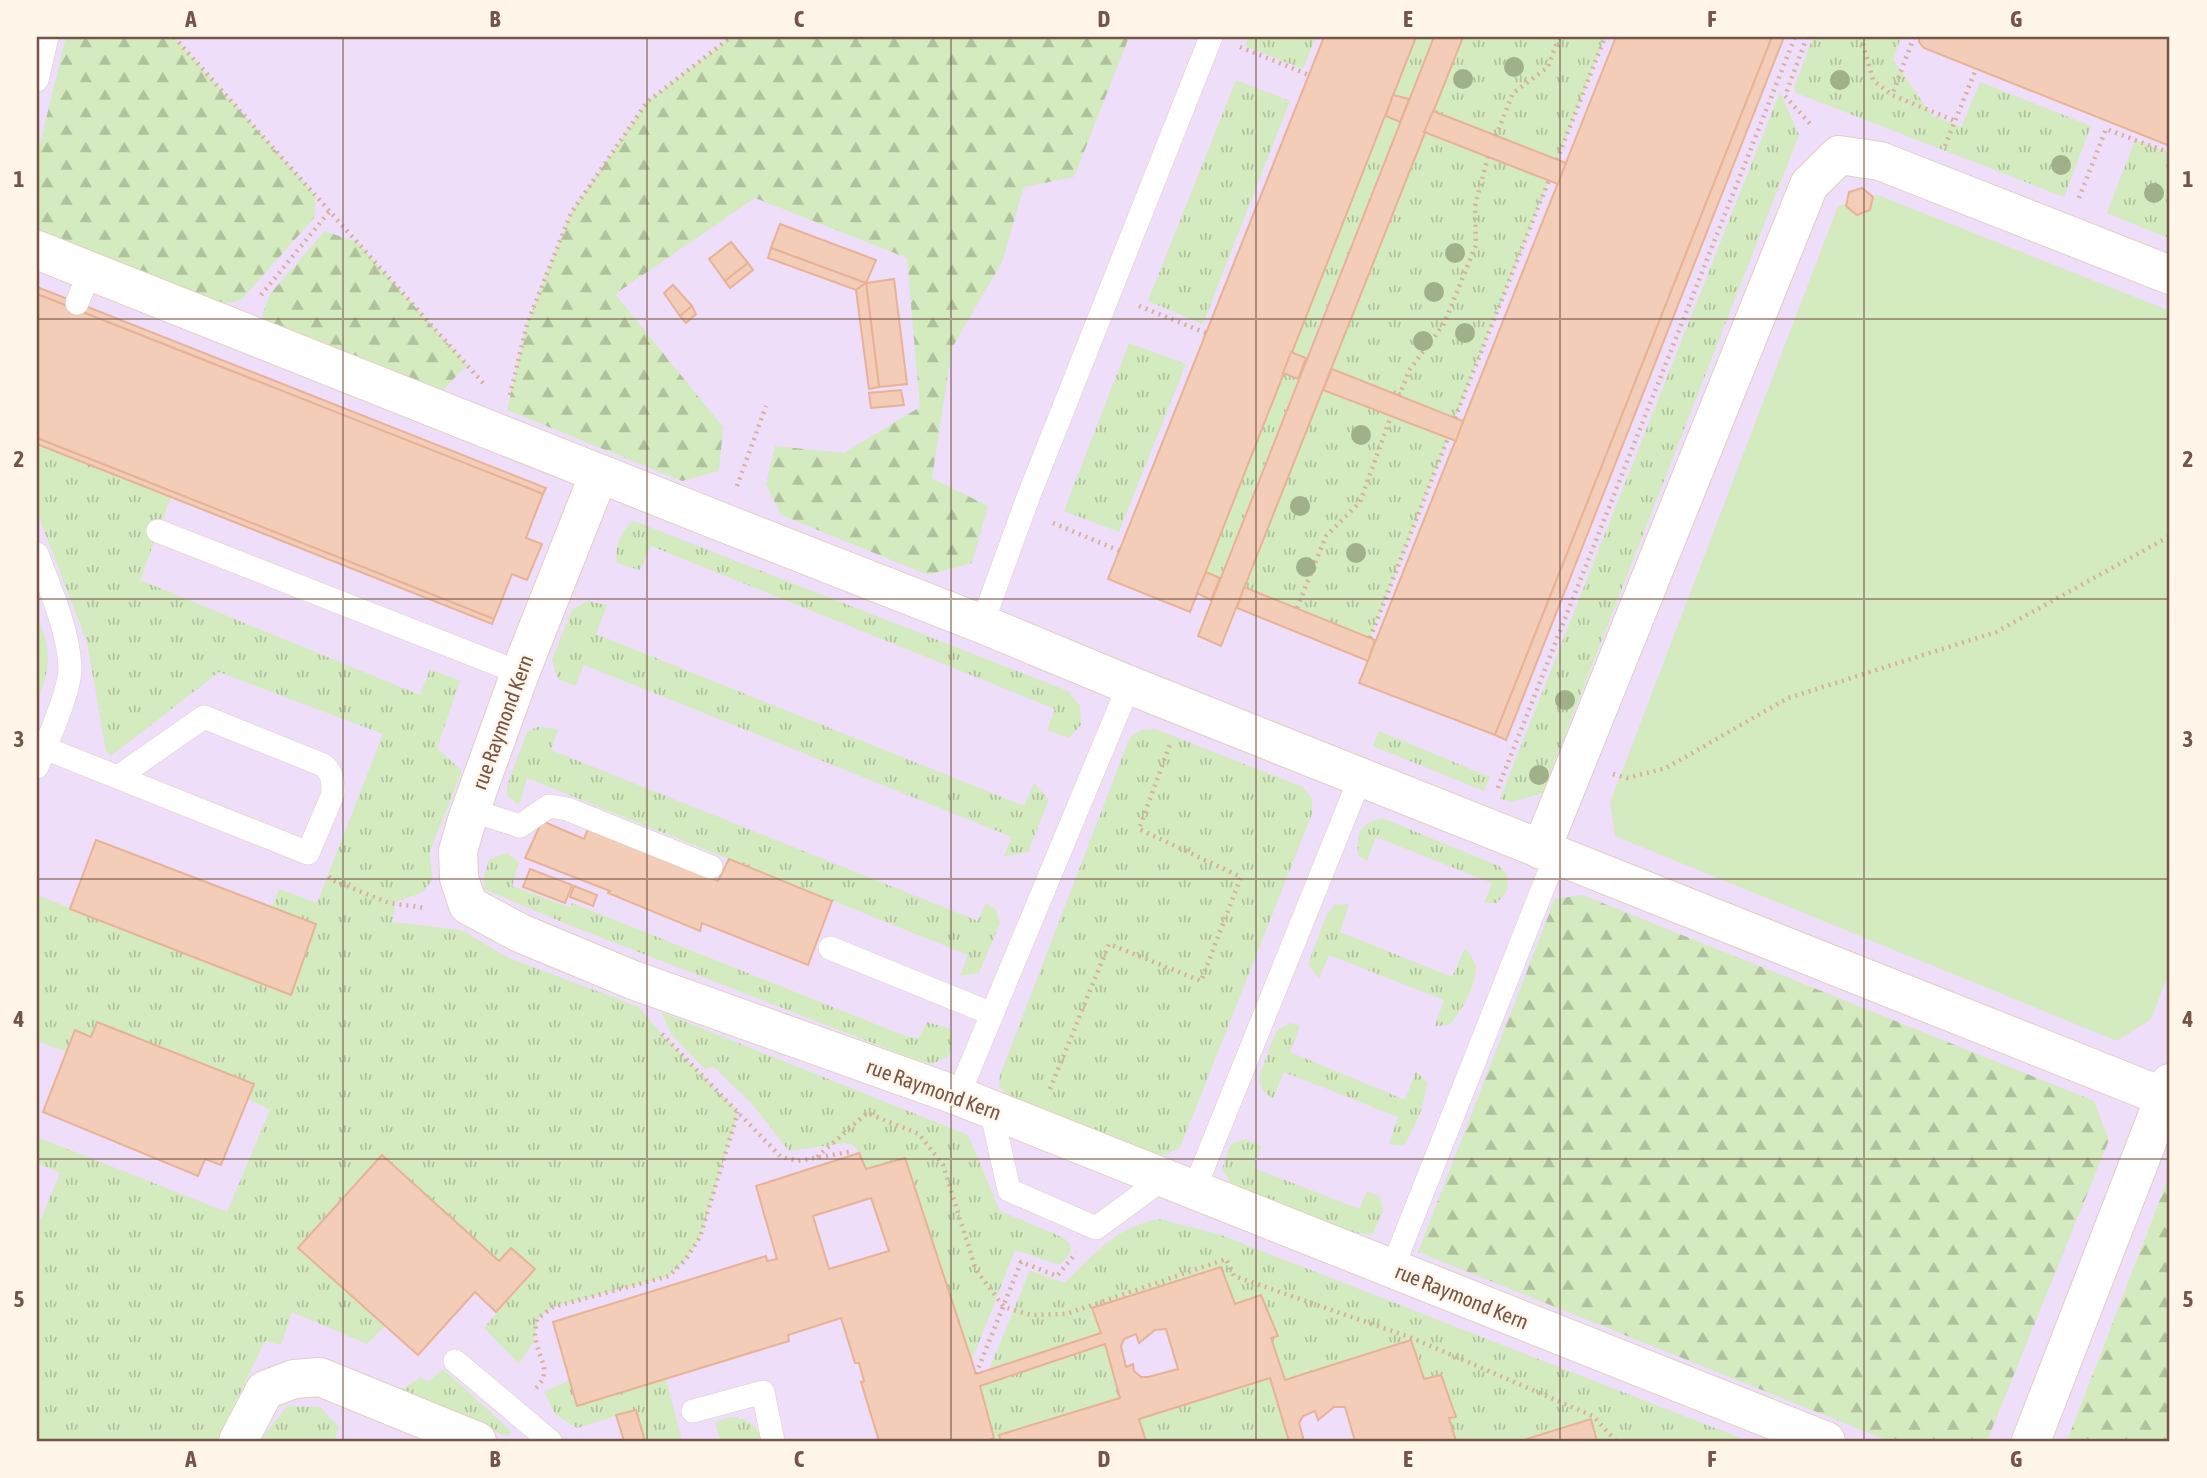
<svg xmlns="http://www.w3.org/2000/svg" width="2207" height="1478" viewBox="0 0 2207 1478" font-family="'Asap Condensed',sans-serif">
  <style>
    .education { fill: #eedef9 }
    .grass { fill: url(#grass-tufts) }
    .forest { fill: url(#forest-firs) }
    .park { fill: #d3ebbf }
    .building { fill: #f3cdb7; stroke: #e7b297; stroke-width: 2; fill-rule: evenodd }
    .lines { fill: none; stroke-linecap: round; stroke-linejoin: round }
    .service-casing { stroke: #e3cebf; stroke-width: 24 }
    .minor-casing { stroke: #e3cebf; stroke-width: 40 }
    .path { stroke: #d8b09b; stroke-width: 4.5; stroke-dasharray: 2 5; stroke-linecap: butt }
    .service { stroke: #fff; stroke-width: 23 }
    .minor { stroke: #fff; stroke-width: 38 }
    .tree { fill: #a0b088 }
    .grid { fill: none; stroke: #755547; stroke-width: 2; stroke-opacity: 0.55 }
    .labels { text-anchor: middle; dominant-baseline: central; stroke-width: 5; stroke-linejoin: round; paint-order: stroke }
    .street-label { font-size: 21px; fill: #755547; stroke: #fff5e8 }
    .neatline { fill: none; stroke: #755547; stroke-width: 2.5 }
    .grid-label { font-size: 23px; text-anchor: middle; font-weight: bold; fill: #755547 }
  </style>
  <defs>
    <pattern id="grass-tufts" width="24" height="20" patternUnits="userSpaceOnUse" patternTransform="scale(1.75)"><rect width="24" height="20" fill="#d3ebbf"/><path d="M3 7l-1-3M5 7V3M7 7l1-3M15 17l-1-3M17 17v-4M19 17l1-3" fill="none" stroke="#b0c19d"/></pattern>
    <pattern id="forest-firs" width="22" height="20" patternUnits="userSpaceOnUse" patternTransform="scale(1.75)"><rect width="22" height="20" fill="#d3ebbf"/><path d="M5 1l3.5 6h-7zM16 11l3.5 6h-7z" fill="#b0c19d"/></pattern>
  </defs>
  <rect width="100%" height="100%" fill="#fdf1e1"/>
  <polygon class="education" points="37,37 2170,37 2170,1173 2067,1441 37,1441"/>
  <g class="grass">
    <polygon points="1248,37 1316,37 1303,69 1245,46"/>
    <polygon points="1416,37 1434,37 1409,99 1393,95"/>
    <polygon points="1463,37 1605,37 1557,160 1433,111"/>
    <polygon points="1813,37 1901,37 1893,60 1932,115 1961,127 1980,82 2091,126 2064,197 1796,93 1794,88"/>
    <polygon points="1236,80 1290,101 1203,324 1148,301"/>
    <polygon points="1780,92 1799,135 1542,793 1512,802 1500,799"/>
    <polygon points="1386,116 1400,122 1306,358 1291,352"/>
    <polygon points="1424,132 1549,180 1455,418 1332,369"/>
    <polygon points="2135,140 2170,153 2170,239 2107,213"/>
    <polygon points="1129,343 1186,364 1119,532 1064,511"/>
    <polygon points="1283,373 1298,379 1220,578 1206,572"/>
    <polygon points="1323,390 1448,438 1370,638 1244,587"/>
    <polygon points="37,444 171,497 140,580 420,695 430,669 460,681 437,748 462,771 430,851 432,880 423,892 396,902 392,922 461,930 509,958 639,1007 663,1036 738,1112 700,1237 686,1259 669,1276 553,1307 537,1319 535,1339 519,1364 484,1328 535,1269 511,1248 499,1261 382,1155 298,1248 385,1326 367,1344 292,1312 281,1345 265,1341 217,1441 37,1441 37,1217 41,1219 60,1173 37,1163 37,1137 227,1212 270,1110 97,1022 91,1037 67,1052 37,1041 37,895 291,995 316,924 272,907 279,889 317,903 383,734 219,672 111,756 106,751 87,642 37,512"/>
    <path d="M 634,521 L 1068,691 L 1080,706 L 1081,725 L 1069,738 L 1047,730 L 1055,709 L 651,546 L 640,570 L 617,563 C 614,548 621,529 634,521 Z"/>
    <polygon points="587,601 607,605 596,634 1024,806 1034,783 1049,800 1028,852 1004,856 1012,837 584,665 575,686 558,679 552,660 572,610"/>
    <path d="M 37,617 C 52,651 51,667 37,702 Z"/>
    <polygon points="537,727 558,729 551,750 978,921 986,903 996,910 1000,923 979,973 960,976 968,955 527,778 519,805 507,796 507,786 527,732"/>
    <polygon points="1155,729 1303,787 1312,799 1312,814 1180,1148 1159,1157 1010,1098 999,1086 1000,1075 1130,737 1141,730"/>
    <polygon points="1379,731 1490,777 1484,791 1373,746"/>
    <path d="M 1382,818 L 1499,866 L 1507,874 L 1508,889 L 1497,903 L 1484,903 L 1492,883 L 1376,837 L 1367,861 L 1358,855 C 1357,831 1359,825 1382,818 Z"/>
    <polygon points="507,853 519,862 512,886 570,908 572,903 908,1037 919,1038 927,1022 951,1029 952,1045 948,1057 932,1064 911,1058 564,923 485,889 484,879 489,859"/>
    <path d="M 1349,904 L 1340,932 L 1452,977 L 1465,948 C 1470,955 1475,960 1476,968 C 1476,985 1460,1014 1449,1025 L 1435,1026 L 1444,1000 L 1329,955 L 1319,979 L 1308,964 L 1327,914 L 1334,905 Z"/>
    <polygon points="661,1012 968,1135 1000,1211 1064,1238 1070,1244 1071,1252 1060,1265 1015,1250 972,1360 905,1159 866,1169 855,1146 845,1143 789,1151 752,1104 714,1067 705,1069 672,1035"/>
    <path d="M 1289,1023 L 1300,1025 L 1290,1052 L 1405,1100 L 1416,1071 L 1427,1083 C 1424,1107 1416,1125 1404,1146 L 1389,1144 L 1398,1117 L 1284,1072 L 1273,1099 L 1262,1090 L 1259,1077 L 1276,1031 Z"/>
    <polygon points="1245,1139 1261,1146 1254,1168 1359,1209 1367,1191 1380,1197 1383,1211 1372,1235 1348,1231 1232,1185 1222,1169 1231,1144"/>
    <path d="M 1160,1219 L 1221,1235 L 1748,1441 L 1597,1441 L 1591,1419 L 1520,1441 L 1456,1441 L 1449,1418 L 1456,1416 L 1441,1375 L 1424,1379 L 1411,1340 L 1285,1380 L 1271,1338 L 1278,1335 L 1261,1296 L 1235,1304 L 1221,1267 L 1093,1307 L 1101,1333 L 989,1370 L 1030,1270 L 1064,1283 C 1096,1253 1115,1227 1160,1219 Z"/>
    <polygon points="1105,1344 1120,1398 1000,1435 1001,1441 986,1441 994,1438 980,1386"/>
    <polygon points="443,1369 511,1431 510,1435 506,1436 399,1391 421,1377 428,1382"/>
    <polygon points="1270,1378 1289,1441 1146,1441 1139,1419"/>
    <polygon points="666,1379 682,1441 645,1441 635,1410 577,1428 555,1414 544,1392 570,1380 578,1406"/>
    <polygon points="287,1406 320,1407 339,1427 334,1441 260,1441"/>
    <path d="M 730,1417 C 749,1418 755,1426 765,1441 L 720,1441 L 715,1423 Z"/>
  </g>
  <g class="forest">
    <polygon points="66,37 174,37 316,196 314,218 241,300 220,305 37,233 37,156"/>
    <polygon points="731,37 1129,37 1074,177 1024,187 1002,262 952,348 932,478 988,506 972,563 928,575 781,515 766,484 775,446 844,453 920,407 907,258 755,198 615,294 723,427 719,471 682,481 507,410 527,324 571,213 647,102"/>
    <polygon points="325,231 358,243 467,365 441,392 260,321 270,294"/>
    <polygon points="1583,895 2094,1101 2109,1140 1987,1441 1889,1441 1418,1252 1555,899"/>
    <polygon points="2170,1173 2170,1441 2067,1441"/>
  </g>
  <polygon class="park" points="1878,195 2170,311 2170,970 2151,1019 2117,1041 1615,836 1610,803 1838,206"/>
  <g class="building">
    <polygon points="1324,37 1416,37 1190,612 1108,579"/>
    <polygon points="1434,37 1463,37 1221,646 1198,636"/>
    <polygon points="1616,37 1772,37 1495,735 1359,683"/>
    <polygon points="1772,37 1784,37 1506,740 1495,735"/>
    <polygon points="1919,37 2170,37 2170,146 1924,48 1919,42"/>
    <polygon points="1393,95 1409,99 1400,122 1386,116"/>
    <polygon points="1433,111 1566,163 1558,184 1424,132"/>
    <polygon points="1862,188 1873,197 1870,210 1857,215 1846,206 1849,192"/>
    <polygon points="780,224 876,260 866,283 771,248"/>
    <polygon points="731,242 748,263 725,281 709,259"/>
    <polygon points="771,248 866,283 856,290 768,258"/>
    <polygon points="748,263 753,270 730,288 725,281"/>
    <polygon points="894,279 907,384 879,387 866,283"/>
    <polygon points="866,283 879,387 869,389 856,290"/>
    <polygon points="673,285 692,306 680,316 664,293"/>
    <polygon points="37,287 546,488 543,494 37,294"/>
    <polygon points="37,294 543,494 526,538 542,544 527,580 512,574 494,619 37,438"/>
    <polygon points="692,306 696,314 686,323 680,316"/>
    <polygon points="1291,352 1306,358 1298,379 1283,373"/>
    <polygon points="1332,369 1463,421 1456,441 1323,390"/>
    <polygon points="901,390 904,405 871,408 869,393"/>
    <polygon points="37,438 494,619 492,624 37,444"/>
    <polygon points="1206,572 1220,578 1211,600 1197,593"/>
    <polygon points="1244,587 1375,640 1368,661 1237,608"/>
    <polygon points="542,821 584,839 590,824 632,845 718,881 729,859 832,901 808,965 702,923 700,931 608,893 610,891 525,858"/>
    <polygon points="96,840 316,924 291,995 70,909"/>
    <polygon points="530,869 572,885 565,903 523,887"/>
    <polygon points="574,886 597,895 593,906 570,897"/>
    <polygon points="97,1022 254,1084 221,1165 205,1159 198,1176 43,1112 75,1030 91,1037"/>
    <path d="M 859,1153 L 866,1169 L 905,1158 L 976,1374 L 1101,1333 L 1092,1308 L 1221,1267 L 1235,1304 L 1261,1295 L 1278,1336 L 1271,1338 L 1285,1380 L 1411,1340 L 1424,1379 L 1441,1375 L 1456,1417 L 1449,1418 L 1456,1441 L 1355,1441 L 1345,1407 L 1334,1407 L 1318,1420 L 1315,1411 L 1303,1416 L 1299,1423 L 1304,1441 L 1289,1441 L 1270,1378 L 1139,1419 L 1146,1441 L 1001,1441 L 999,1435 L 1120,1398 L 1105,1344 L 980,1386 L 994,1438 L 986,1441 L 879,1441 L 861,1382 L 864,1381 L 859,1363 L 855,1363 L 841,1318 L 788,1335 L 789,1341 L 577,1406 L 553,1322 L 766,1256 L 767,1261 L 777,1259 L 756,1186 ZM 871,1198 L 889,1251 L 829,1269 L 813,1216 ZM 1166,1329 L 1178,1369 L 1148,1377 L 1141,1377 L 1134,1371 L 1133,1364 L 1126,1367 L 1121,1346 L 1124,1339 L 1136,1334 L 1139,1343 L 1155,1330 Z"/>
    <polygon points="382,1155 499,1261 511,1248 535,1269 496,1312 475,1292 418,1355 298,1248"/>
    <polygon points="636,1410 645,1441 624,1441 616,1415"/>
    <polygon points="1591,1419 1597,1441 1520,1441"/>
  </g>
  <g class="lines">
    <g class="service-casing">
      <g id="service">
        <polyline points="37,80 47,37"/>
        <polyline points="77,303 90,271"/>
        <polyline points="158,531 520,673"/>
        <path d="M 37,554 C 50,589 69,631 70,669 C 70,691 46,745 37,767"/>
        <polyline points="982,624 1029,495 1211,37"/>
        <path d="M 37,745 L 308,853 L 333,794 C 333,782 333,772 323,765 L 204,717 L 118,777"/>
        <polyline points="470,810 520,826 549,806 567,809 711,867"/>
        <polyline points="830,948 992,1014"/>
        <polyline points="958,1096 1129,685"/>
        <polyline points="991,1109 1009,1190 1096,1228 1164,1178"/>
        <polyline points="1194,1190 1361,776"/>
        <polyline points="1392,1269 1556,855"/>
        <polyline points="455,1361 550,1441"/>
        <polyline points="693,1411 763,1392 773,1441"/>
      </g>
    </g>
    <g class="minor-casing">
      <g id="minor">
        <polyline points="37,250 724,523 982,624 1129,685 2164,1097"/>
        <polyline points="599,474 520,673 467,820 458,851 459,878 468,905 520,933 633,980 958,1096 1826,1441"/>
        <polyline points="1541,850 1809,185 1839,155 1880,161 2170,275"/>
        <polyline points="238,1441 265,1390 294,1379 320,1377 477,1441"/>
        <polyline points="2031,1441 2170,1083"/>
      </g>
    </g>
    <g class="path">
      <polyline points="174,37 483,383"/>
      <polyline points="1807,37 1785,96 1812,126"/>
      <polyline points="1861,37 1873,80 1892,95"/>
      <polyline points="1914,37 1892,95 1955,121"/>
      <polyline points="1240,47 1309,75"/>
      <polyline points="1496,136 1513,93 1548,67 1559,37"/>
      <polyline points="1945,146 1976,69"/>
      <polyline points="1557,160 1605,37"/>
      <polyline points="2079,198 2106,129 2170,153"/>
      <polyline points="261,295 329,212"/>
      <polyline points="1139,306 1206,333"/>
      <polyline points="510,395 527,324 571,213 647,102 731,37"/>
      <polyline points="1399,396 1410,369 1444,324 1476,245 1475,206 1488,157"/>
      <polyline points="1455,418 1549,180"/>
      <polyline points="737,486 766,406"/>
      <polyline points="1053,523 1120,551"/>
      <polyline points="1297,608 1326,536 1360,502 1391,416"/>
      <polyline points="1370,638 1448,438"/>
      <polyline points="1613,774 1627,778 1666,768 1788,698 1996,632 2170,536"/>
      <polyline points="1498,788 1795,37"/>
      <polyline points="329,876 332,880 389,903 426,908"/>
      <polyline points="662,1034 781,1157 798,1161 849,1152"/>
      <polyline points="1050,1089 1109,944 1201,981 1241,877 1139,829 1170,744"/>
      <polyline points="817,1157 867,1113 919,1134 943,1165 976,1270 1004,1307 1031,1315 1066,1314 1226,1259 1234,1276 1412,1338 1593,1416 1616,1441"/>
      <polyline points="976,1374 1021,1262 1057,1276 1076,1253"/>
      <path d="M 536,1388 C 552,1372 540,1360 536,1342 C 534,1335 536,1326 537,1319 L 553,1307 L 669,1276 L 686,1259 L 700,1237 L 738,1112"/>
    </g>
    <use href="#service" class="service"/>
    <use href="#minor" class="minor"/>
  </g>
  <g class="tree">
    <circle cx="1514" cy="67" r="10"/>
    <circle cx="1463" cy="79" r="10"/>
    <circle cx="1840" cy="80" r="10"/>
    <circle cx="2061" cy="165" r="10"/>
    <circle cx="2154" cy="193" r="10"/>
    <circle cx="1455" cy="253" r="10"/>
    <circle cx="1434" cy="292" r="10"/>
    <circle cx="1465" cy="333" r="10"/>
    <circle cx="1423" cy="341" r="10"/>
    <circle cx="1361" cy="435" r="10"/>
    <circle cx="1300" cy="506" r="10"/>
    <circle cx="1356" cy="553" r="10"/>
    <circle cx="1306" cy="567" r="10"/>
    <circle cx="1565" cy="700" r="10"/>
    <circle cx="1539" cy="775" r="10"/>
  </g>
  <path class="grid" d="M 343,37 L 343,1441M 647,37 L 647,1441M 951,37 L 951,1441M 1256,37 L 1256,1441M 1560,37 L 1560,1441M 1864,37 L 1864,1441M 37,319 L 2170,319M 37,599 L 2170,599M 37,879 L 2170,879M 37,1159 L 2170,1159"/>
  <g class="labels">
    <g class="street-label">
      <text transform="translate(502 722) rotate(-70)">rue Raymond Kern</text>
      <text transform="translate(934 1089) rotate(20)">rue Raymond Kern</text>
      <text transform="translate(1462 1296) rotate(22)">rue Raymond Kern</text>
    </g>
  </g>
  <rect width="2207" height="1478" fill="none" stroke="#fff5e8" stroke-width="77"/>
  <rect x="38" y="38" width="2130" height="1402" class="neatline"/>
  <g class="grid-label">
    <text x="191" y="27">A</text>
    <text x="495" y="27">B</text>
    <text x="799" y="27">C</text>
    <text x="1104" y="27">D</text>
    <text x="1408" y="27">E</text>
    <text x="1712" y="27">F</text>
    <text x="2016" y="27">G</text>
    <text x="19" y="187">1</text>
    <text x="2188" y="187">1</text>
    <text x="19" y="467">2</text>
    <text x="2188" y="467">2</text>
    <text x="19" y="747">3</text>
    <text x="2188" y="747">3</text>
    <text x="19" y="1027">4</text>
    <text x="2188" y="1027">4</text>
    <text x="19" y="1307">5</text>
    <text x="2188" y="1307">5</text>
    <text x="191" y="1467">A</text>
    <text x="495" y="1467">B</text>
    <text x="799" y="1467">C</text>
    <text x="1104" y="1467">D</text>
    <text x="1408" y="1467">E</text>
    <text x="1712" y="1467">F</text>
    <text x="2016" y="1467">G</text>
  </g>
</svg>
